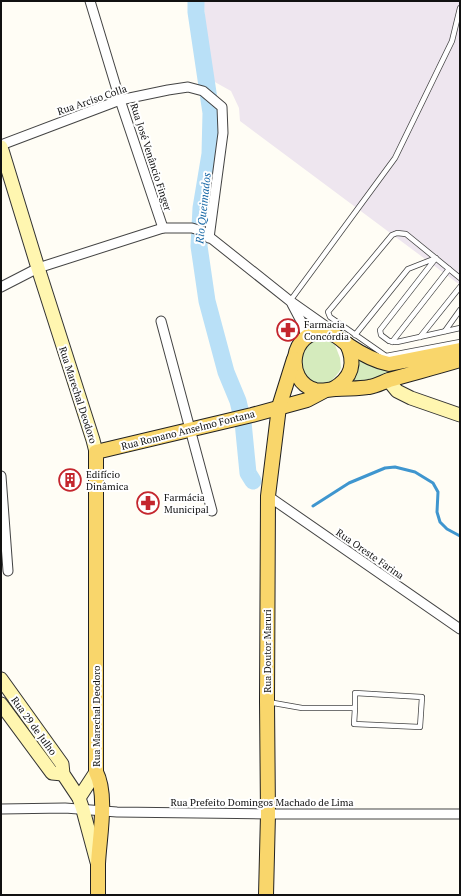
<svg xmlns="http://www.w3.org/2000/svg" width="461" height="896" viewBox="0 0 461 896" font-family="'PT Serif',serif">
  <style>
    .industrial { fill: #eee6ef }
    .green { fill: #d5ebbd }
    .lines { fill: none; stroke-linecap: round; stroke-linejoin: round }
    .stream { stroke: #3f96cf; stroke-width: 3 }
    .river { stroke: #b9e0f7; stroke-width: 17 }
    .lane-casing { stroke: #444; stroke-width: 6 }
    .street-casing { stroke: #444; stroke-width: 11 }
    .secondary-casing { stroke: #333; stroke-width: 15 }
    .primary-casing { stroke: #222; stroke-width: 16 }
    .lane { stroke: #fff; stroke-width: 4.5 }
    .street { stroke: #fff; stroke-width: 9 }
    .secondary { stroke: #fff6b0; stroke-width: 13 }
    .primary { stroke: #f9d66b; stroke-width: 14 }
    .labels { text-anchor: middle; dominant-baseline: central; stroke-width: 4; stroke-linejoin: round; paint-order: stroke }
    .street-label { font-size: 10px; fill: #111; stroke: #fff }
    .poi-label { font-size: 10px; fill: #111; stroke: #fff; text-anchor: start }
    .water-label { font-size: 11px; font-style: italic; fill: #1768a6; stroke: #fff }
  </style>
  <rect width="100%" height="100%" fill="#fffdf5"/>
  <polygon class="industrial" points="204,1 460,1 460,285 240,121 239,108 231,91 213,81 205,24"/>
  <g class="green">
    <polygon points="322,335 335,345 340,358 341,368 339,372 329,384 319,385 308,382 300,364 304,346"/>
    <polygon points="358,358 387,370 387,376 353,384 350,378"/>
  </g>
  <g class="lines">
    <polyline class="stream" points="313,506 349,483 385,468 395,467 415,472 433,483 438,492 437,512 440,522 447,529 460,536"/>
    <polyline class="river" points="196,1 196,12 211,113 210,154 201,208 199,246 207,301 226,372 238,401 243,422 248,473 253,481"/>
    <g class="lane-casing">
      <g id="lane">
        <polyline points="460,278 406,234 397,233 392,235 328,312 330,317 386,356 460,342"/>
        <polyline points="290,301 395,158 452,41 460,8"/>
        <polyline points="445,331 460,310"/>
        <polyline points="355,335 408,269 436,258 380,330 381,335 389,341 397,342 460,328"/>
        <polyline points="420,337 460,287"/>
        <polyline points="392,342 449,269"/>
        <polyline points="268,702 302,708 355,708 354,724 420,727 422,697 355,693 355,708"/>
      </g>
    </g>
    <g class="street-casing">
      <g id="street">
        <polyline points="90,1 120,100 163,228"/>
        <polyline points="1,145 120,100 168,90 188,87 203,91 222,107 223,133 209,238"/>
        <polyline points="1,287 38,268 163,228 192,228 202,231 290,301 334,332"/>
        <polyline points="292,304 302,323 306,337"/>
        <polyline points="161,321 212,511"/>
        <polyline points="1,476 8,571"/>
        <polyline points="268,496 460,629"/>
        <polyline points="1,809 65,808 117,812 268,814 460,814"/>
      </g>
    </g>
    <g class="secondary-casing">
      <g id="secondary">
        <polyline points="1,147 38,268 93,440 96,452"/>
        <polyline points="388,380 397,391 411,398 460,415"/>
        <polyline points="1,679 62,764 63,774 79,798 83,810 97,862"/>
        <polyline points="1,704 52,773 63,774"/>
        <polyline points="79,798 96,772"/>
      </g>
    </g>
    <g class="primary-casing">
      <g id="primary">
        <path d="M 460,350 L 389,364 C 374,361 360,353 348,345 C 340,339 335,333 324,332 C 291,330 283,380 315,390 C 322,392 329,389 336,389 C 347,388 359,389 369,387 C 376,386 383,382 389,380 C 413,373 437,367 460,360"/>
        <path d="M 333,389 C 352,378 356,363 347,344"/>
        <path d="M 98,895 C 98,885 98,874 98,864 C 99,839 108,795 96,772 L 96,452 L 252,415 L 307,400 L 324,391"/>
        <polyline points="266,895 268,814 267,702 268,496 279,407 294,359"/>
      </g>
    </g>
    <use href="#lane" class="lane"/>
    <use href="#street" class="street"/>
    <use href="#secondary" class="secondary"/>
    <use href="#primary" class="primary"/>
  </g>
  <defs>
    <g id="pharmacy-ring" transform="scale(1.15)"><circle r="9.5" fill="#fff" stroke="#c4262e" stroke-width="1.5"/><path d="M-2-6h4v4h4v4h-4v4h-4v-4h-4v-4h4Z" fill="#c4262e"/></g>
    <g id="building-ring" transform="scale(1.15)"><circle r="9.5" fill="#fff" stroke="#c4262e" stroke-width="1.5"/><path d="M-4-6H4V6H1V3H-1V6H-4ZM-2.5-4.3h1.7v1.8h-1.7ZM.8-4.3h1.7v1.8H.8ZM-2.5-1h1.7V.8h-1.7ZM.8-1h1.7V.8H.8Z" fill="#c4262e"/></g>
  </defs>
  <g fill-rule="evenodd">
    <use href="#pharmacy-ring" x="288" y="330"/>
    <use href="#building-ring" x="70" y="480"/>
    <use href="#pharmacy-ring" x="148" y="503"/>
  </g>
  <g class="labels">
    <g class="street-label">
      <text transform="translate(92 100) rotate(-19)">Rua Arciso Colla</text>
      <text transform="translate(151 157) rotate(72)">Rua José Venâncio Finger</text>
      <text transform="translate(78 395) rotate(72)">Rua Marechal Deodoro</text>
      <text transform="translate(188 430) rotate(-14)">Rua Romano Anselmo Fontana</text>
      <text transform="translate(370 554) rotate(35)">Rua Oreste Farina</text>
      <text transform="translate(267 651) rotate(-90)">Rua Doutor Maruri</text>
      <text transform="translate(96 716) rotate(-90)">Rua Marechal Deodoro</text>
      <text transform="translate(34 726) rotate(54)">Rua 29 de Julho</text>
      <text x="262" y="802">Rua Prefeito Domingos Machado de Lima</text>
    </g>
    <g class="poi-label">
      <text x="304" y="324">Farmacia<tspan x="304" dy="12">Concórdia</tspan></text>
      <text x="86" y="474">Edifício<tspan x="86" dy="12">Dinâmica</tspan></text>
      <text x="164" y="497">Farmácia<tspan x="164" dy="12">Municipal</tspan></text>
    </g>
    <g class="water-label">
      <text transform="translate(203 208) rotate(-84)">Rio Queimados</text>
    </g>
  </g>
  <rect width="461" height="896" fill="none" stroke="#111111" stroke-width="4"/>
</svg>
